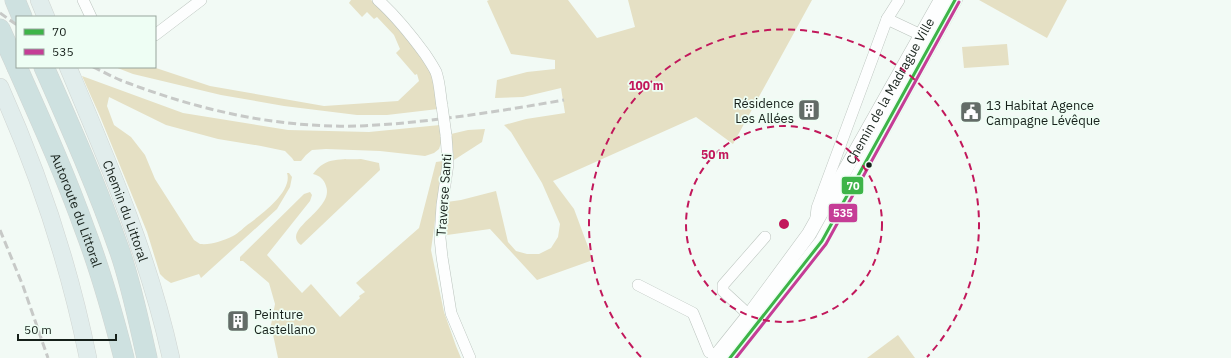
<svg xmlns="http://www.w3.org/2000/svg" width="1231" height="358" viewBox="0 0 1231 358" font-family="'IBM Plex Sans',sans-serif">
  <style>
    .green { fill: #e5e0c4 }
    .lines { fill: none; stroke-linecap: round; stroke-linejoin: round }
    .minor-casing { stroke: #bbc4be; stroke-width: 12 }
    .tertiary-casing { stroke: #bbc4be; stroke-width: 15 }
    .primary-casing { stroke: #d0d5d2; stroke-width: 18 }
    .motorway-casing { stroke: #d0d5d2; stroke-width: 21 }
    .minor { stroke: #fdfefe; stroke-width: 11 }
    .tertiary { stroke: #fdfefe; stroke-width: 14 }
    .primary { stroke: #e1edec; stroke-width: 17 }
    .motorway { stroke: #cee1e0; stroke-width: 20 }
    .rail { stroke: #c7c9c7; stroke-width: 3; stroke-dasharray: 8 4; stroke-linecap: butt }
    .minor-bridge-casing { stroke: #bbc4be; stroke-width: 12; stroke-linecap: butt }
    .minor-bridge { stroke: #fdfefe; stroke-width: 11 }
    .bus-1-casing { stroke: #eefef4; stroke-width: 6 }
    .bus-2-casing { stroke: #eefef4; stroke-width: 6 }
    .bus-1 { stroke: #3db448; stroke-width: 3 }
    .bus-2 { stroke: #c53d96; stroke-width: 3 }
    .ring { fill: none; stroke: #c2185b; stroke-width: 2; stroke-dasharray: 7 5 }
    .bus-dot { fill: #16201a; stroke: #eefef4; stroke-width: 1.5 }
    .labels { text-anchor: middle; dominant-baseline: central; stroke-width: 3.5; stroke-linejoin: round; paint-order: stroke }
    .street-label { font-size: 13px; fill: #16201a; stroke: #eefef4 }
    .poi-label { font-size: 13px; fill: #16201a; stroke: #eefef4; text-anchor: start }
    .centre { fill: #c2185b; stroke: #eefef4; stroke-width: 2 }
    .ring-label { font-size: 12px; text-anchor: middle; font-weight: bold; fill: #c2185b; stroke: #eefef4; stroke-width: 3.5; stroke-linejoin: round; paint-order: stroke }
    .line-badge { stroke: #eefef4; stroke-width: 1.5 }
    .badge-label { font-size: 11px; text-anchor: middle; font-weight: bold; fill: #fff }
  </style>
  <rect width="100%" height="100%" fill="#f2faf5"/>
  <g class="green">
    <polygon points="351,0 371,0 390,15 422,57 434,78 438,109 387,115 357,115 284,106 221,95 133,74 115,67 153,67 210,86 324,106 398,101 419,81 417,74 415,75 396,53 400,49 394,35 377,17 374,19 367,12 362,17 349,3"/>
    <polygon points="489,0 568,0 597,38 635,27 628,0 812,0 733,144 696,117 553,181 574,209 593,260 537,280 490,229 447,235 447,202 461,200 496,191 508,242 516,251 527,254 539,254 551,248 558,237 560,224 542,183 511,132 504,125 526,119 565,113 561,88 523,97 495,98 497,80 527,72 555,69 555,60 511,54 487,1"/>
    <polygon points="979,0 1067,0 1047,38"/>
    <polygon points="1007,44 1009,65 964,68 962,47"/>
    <path d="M 82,76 L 183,113 L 288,130 L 369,132 L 440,125 L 442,140 L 439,149 L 434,153 L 425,156 L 380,151 L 326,149 L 312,150 L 306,155 L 301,161 L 294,161 L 292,158 L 285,151 L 261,146 L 218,139 L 166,125 L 109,97 L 107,106 L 114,125 L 131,137 L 145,155 L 155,179 L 194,240 L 200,244 C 212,245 222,241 233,236 C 239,233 244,227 250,223 C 262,214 293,191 287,173 L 289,173 L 292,177 L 290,187 L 277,209 L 201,278 L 199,274 L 171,283 L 165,279 L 160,274 L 147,232 L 99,114 Z"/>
    <polygon points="485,129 482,142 454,160 451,134 468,130"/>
    <path d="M 361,159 L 379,163 L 380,170 L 301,245 C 280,229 335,210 326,186 C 324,179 320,176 313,174 C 326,156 341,160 361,159 Z"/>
    <polygon points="443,161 431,250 444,312 456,346 461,358 278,358 271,325 275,304 269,283 243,261 240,261 240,257 304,194 310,192 312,195 310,201 267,255 302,293 311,284 340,317 360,298 359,296 365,292 356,283 419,228 436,162"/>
    <polygon points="898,335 915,358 867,358"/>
  </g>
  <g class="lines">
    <g class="minor-casing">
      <g id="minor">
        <polyline points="83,0 91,17"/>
        <path d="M 378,0 C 396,16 411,35 425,54 C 429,60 433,66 436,72 C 440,83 440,95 442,106"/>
        <polyline points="887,19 921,35 921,43"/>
        <polyline points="155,35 201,0"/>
        <polyline points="446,135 448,164 442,205 440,238 442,257 451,313 470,358"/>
        <polyline points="833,208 844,185 844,176"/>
        <polyline points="816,217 817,208 887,19 899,0"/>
        <polyline points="638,285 693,313 709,352 721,358"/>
        <polyline points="749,315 723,291 723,285 765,237"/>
      </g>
    </g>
    <g class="tertiary-casing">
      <g id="tertiary">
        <path id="s1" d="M 715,358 L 721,350 L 753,310 L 809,234 L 941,0"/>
        <polyline points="730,358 735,351 822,241 955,0"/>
      </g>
    </g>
    <g class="primary-casing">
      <g id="primary">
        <polyline points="39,0 46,17"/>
        <path id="s2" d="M 68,67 C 108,162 149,257 171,358"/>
        <path d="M 0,87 C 39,174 69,264 88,358"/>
      </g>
    </g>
    <g class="motorway-casing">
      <g id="motorway">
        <polyline points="15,0 22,17"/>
        <polyline points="0,29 17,67"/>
        <path id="s3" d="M 17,67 C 41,121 65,174 85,230 C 101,272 113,315 124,358"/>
        <path d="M 44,67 C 71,128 98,189 120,252 C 132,287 139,323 147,358"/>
      </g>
    </g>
    <use href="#minor" class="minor"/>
    <use href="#tertiary" class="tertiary"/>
    <use href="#primary" class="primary"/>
    <use href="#motorway" class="motorway"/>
    <g class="rail">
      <polyline points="0,13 17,25"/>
      <path d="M 93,67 C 104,72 116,79 128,83 C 194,108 265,125 335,126 C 354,127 374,125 393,124 C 450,119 507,110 564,100"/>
      <polyline points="0,230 23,286 48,358"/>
    </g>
    <g class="minor-bridge-casing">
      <polyline id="minor-bridge" points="442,106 446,135"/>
    </g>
    <use href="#minor-bridge" class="minor-bridge"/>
    <g class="bus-1-casing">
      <polyline id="bus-1" points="730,358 822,241 955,0"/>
    </g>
    <g class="bus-2-casing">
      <polyline id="bus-2" points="736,358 826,244 959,2"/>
    </g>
    <use href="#bus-1" class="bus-1"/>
    <use href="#bus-2" class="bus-2"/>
  </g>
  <g class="ring">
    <circle cx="784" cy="224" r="98"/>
    <path d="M641 357A195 195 0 1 1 927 357"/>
  </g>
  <defs>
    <g id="building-square" transform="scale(1.15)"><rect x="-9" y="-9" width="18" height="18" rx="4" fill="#636c67" stroke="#eefef4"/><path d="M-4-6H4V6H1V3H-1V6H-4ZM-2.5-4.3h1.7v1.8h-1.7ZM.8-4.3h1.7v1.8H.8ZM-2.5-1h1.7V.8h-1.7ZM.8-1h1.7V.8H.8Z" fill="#fff"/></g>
    <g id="civic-square" transform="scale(1.15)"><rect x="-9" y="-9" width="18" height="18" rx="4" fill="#636c67" stroke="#eefef4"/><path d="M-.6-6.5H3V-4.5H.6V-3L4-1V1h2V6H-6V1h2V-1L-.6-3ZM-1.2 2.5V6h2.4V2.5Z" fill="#fff"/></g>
  </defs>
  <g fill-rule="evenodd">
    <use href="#building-square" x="809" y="110"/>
    <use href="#civic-square" x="971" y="112"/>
    <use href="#building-square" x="238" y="321"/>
  </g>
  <circle class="bus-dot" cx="869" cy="165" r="3.5"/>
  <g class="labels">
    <g class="street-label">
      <text stroke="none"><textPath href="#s1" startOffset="320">Chemin de la Madrague Ville</textPath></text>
      <text transform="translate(444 195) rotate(-86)">Traverse Santi</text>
      <text stroke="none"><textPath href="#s3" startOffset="155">Autoroute du Littoral</textPath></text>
      <text stroke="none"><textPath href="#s2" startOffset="155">Chemin du Littoral</textPath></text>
    </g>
    <g class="poi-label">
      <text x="794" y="103" text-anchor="end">Résidence<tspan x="794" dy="15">Les Allées</tspan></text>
      <text x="986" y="105">13 Habitat Agence<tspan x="986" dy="15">Campagne Lévêque</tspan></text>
      <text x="254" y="314">Peinture<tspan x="254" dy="15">Castellano</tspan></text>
    </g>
  </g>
  <circle cx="784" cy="224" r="6" class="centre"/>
  <g class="ring-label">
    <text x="646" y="90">100 m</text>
    <text x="715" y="159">50 m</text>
  </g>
  <g class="line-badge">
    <rect x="841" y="176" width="23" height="19" rx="4" fill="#3db448"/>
    <rect x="828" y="203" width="30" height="20" rx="4" fill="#c53d96"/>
  </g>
  <g class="badge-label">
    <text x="853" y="190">70</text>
    <text x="843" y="217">535</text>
  </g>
  <rect x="16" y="16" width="140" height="52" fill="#eefef4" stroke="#98a59d"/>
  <rect x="24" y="29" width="20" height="6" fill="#3db448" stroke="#98a59d"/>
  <text x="52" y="36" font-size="12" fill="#16201a">70</text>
  <rect x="24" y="49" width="20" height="6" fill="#c53d96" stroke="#98a59d"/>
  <text x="52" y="56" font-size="12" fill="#16201a">535</text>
  <path d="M18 334v6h98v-6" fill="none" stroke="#16201a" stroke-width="2"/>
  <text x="24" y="334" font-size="12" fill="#16201a" stroke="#eefef4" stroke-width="3" paint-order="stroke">50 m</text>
</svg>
